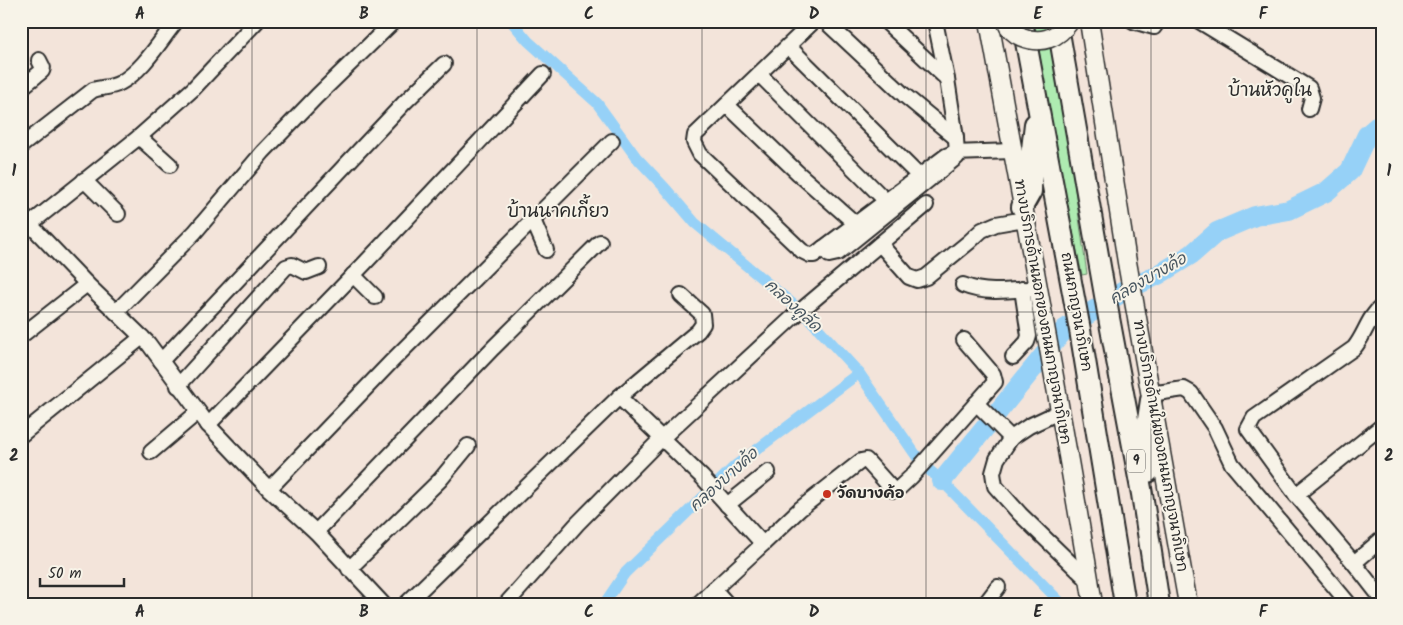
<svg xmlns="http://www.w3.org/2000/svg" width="1403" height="625" viewBox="0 0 1403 625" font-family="Kalam,'Playpen Sans Thai',sans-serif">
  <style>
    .green { fill: #aeebb1; stroke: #6c8b6e }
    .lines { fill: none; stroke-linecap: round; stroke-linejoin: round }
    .canal { stroke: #96d1f7; stroke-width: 11 }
    .river { stroke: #96d1f7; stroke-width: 20 }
    .minor-casing { stroke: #2b2b2b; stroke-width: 18 }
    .major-casing { stroke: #2b2b2b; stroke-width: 21 }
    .highway-casing { stroke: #2b2b2b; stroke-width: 24 }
    .minor { stroke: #f7f3e8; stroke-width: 14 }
    .major { stroke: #f7f3e8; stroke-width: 18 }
    .highway { stroke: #f7f3e8; stroke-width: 20 }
    .major-bridge-casing { stroke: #2b2b2b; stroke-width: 21; stroke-linecap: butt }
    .major-bridge { stroke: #f7f3e8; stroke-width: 18 }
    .grid { fill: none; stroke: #2b2b2b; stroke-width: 1; stroke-opacity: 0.55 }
    .poi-dot { fill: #c8321e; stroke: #f7f3e8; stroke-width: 2 }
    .labels { text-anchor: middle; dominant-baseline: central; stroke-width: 4; stroke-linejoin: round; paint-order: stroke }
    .shield { fill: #f7f3e8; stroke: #686764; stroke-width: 1 }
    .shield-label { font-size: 14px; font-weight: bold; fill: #2b2b2b }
    .street-label { font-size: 15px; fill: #2b2b2b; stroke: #f7f3e8 }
    .poi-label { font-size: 15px; font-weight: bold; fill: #2b2b2b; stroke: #f7f3e8; text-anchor: start }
    .water-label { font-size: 16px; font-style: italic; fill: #46545e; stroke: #f7f3e8 }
    .quarter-label { font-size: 18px; fill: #2b2b2b; stroke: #f7f3e8 }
    .neatline { fill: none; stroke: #2b2b2b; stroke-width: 2 }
    .grid-label { font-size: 16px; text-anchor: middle; font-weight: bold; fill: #2b2b2b }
  </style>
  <rect width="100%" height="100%" fill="#f3e4da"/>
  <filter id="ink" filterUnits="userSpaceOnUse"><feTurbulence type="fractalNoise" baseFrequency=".02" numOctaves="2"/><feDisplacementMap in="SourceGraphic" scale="10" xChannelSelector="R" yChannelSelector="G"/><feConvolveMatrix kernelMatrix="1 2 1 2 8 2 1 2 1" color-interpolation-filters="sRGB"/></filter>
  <g filter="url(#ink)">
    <polygon class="green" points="1034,21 1047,21 1066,126 1087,274 1082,275 1057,155"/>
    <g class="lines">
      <g class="canal">
        <polyline points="511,21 528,41 597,103 636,157 666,189 695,223 806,315 859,373 922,464 942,481 1062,604"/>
        <polyline points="604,604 625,573 735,466 859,373"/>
      </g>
      <polyline class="river" points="942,481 1065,329 1124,291 1158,275 1192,254 1217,232 1255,216 1289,210 1326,192 1350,171 1367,135 1382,122"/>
      <g class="minor-casing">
        <g id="minor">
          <polyline points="814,21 695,135 694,142 700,154 802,251 810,255 814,255 946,156 953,153 1013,151"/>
          <polyline points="825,21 904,95 956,138"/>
          <polyline points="885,21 947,79"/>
          <polyline points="1133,21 1154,27 1158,21"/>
          <polyline points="1199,21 1309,88 1312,98 1309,109"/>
          <polyline points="788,46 919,176"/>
          <polyline points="759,74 886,201"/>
          <polyline points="21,88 42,71 43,68 39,60"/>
          <polyline points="727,105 798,173 856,224"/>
          <polyline points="139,137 170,165"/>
          <path d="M 21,146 L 93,90 C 102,87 111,88 120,83 C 143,70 158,44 174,24"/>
          <polyline points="84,180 118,214"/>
          <polyline points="21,215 87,284 148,343 209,426 269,489 316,532 383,604"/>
          <polyline points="533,220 546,250"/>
          <polyline points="30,224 139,137 193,89 257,21"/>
          <polyline points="880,244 909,277 917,280 926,277 969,242 982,230 996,224 1025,219"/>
          <polyline points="823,248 829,255 838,253 957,157 956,138 947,79 935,21"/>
          <polyline points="353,275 375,297"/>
          <path d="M 963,285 C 987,295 1013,290 1038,288"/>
          <path d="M 1382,306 C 1368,317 1365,335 1354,348 L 1254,418 L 1248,429 L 1296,495 L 1354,563 L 1382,599"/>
          <polyline points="116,312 195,232 263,152 317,96 394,21"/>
          <polyline points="21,336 87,284"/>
          <polyline points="1013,357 1027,342 1029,336 1022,289"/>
          <polyline points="161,361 404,103 444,64"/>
          <polyline points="178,386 286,267 292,265 306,272 319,267"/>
          <polyline points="1150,394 1184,389 1191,393 1215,428 1232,464 1349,604"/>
          <polyline points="619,397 702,477 763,544 698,604"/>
          <polyline points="976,403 1011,438"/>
          <polyline points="1061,411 1029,426 1011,438 997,459 993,473 995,486 1020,514 1090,582"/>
          <polyline points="208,425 365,263 543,74"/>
          <polyline points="21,435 142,337"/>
          <polyline points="151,452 198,412"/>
          <polyline points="269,489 391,362 612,141"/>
          <polyline points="1296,495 1382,426"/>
          <polyline points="727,505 768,472"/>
          <polyline points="316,532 493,348 600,242"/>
          <polyline points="763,544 800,509 861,461 866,460 893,490 897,490 911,477 995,382 993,374 964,340"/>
          <polyline points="1354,563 1382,539"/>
          <polyline points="349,569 440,480 468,446"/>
          <polyline points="714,589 727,604"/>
          <polyline points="406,604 619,397 698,331 703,324 702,314 681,295"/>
          <polyline points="506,604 577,524 661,439 792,318 926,205"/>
          <polyline points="985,604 998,587"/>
        </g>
      </g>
      <g class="major-casing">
        <g id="major">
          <path d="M 989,21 C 1024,215 1062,409 1093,604"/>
          <polyline points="1089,21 1127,262 1188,604"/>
        </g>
      </g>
      <g class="highway-casing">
        <g id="highway">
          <polyline points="1022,21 1080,330 1125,604"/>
          <polyline points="1057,21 1109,318 1142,494 1159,604"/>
          <polyline points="1022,207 1031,191 1032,149 1035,124"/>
          <polyline points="1148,472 1148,420 1151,400"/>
        </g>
      </g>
      <use href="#minor" class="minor"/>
      <use href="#major" class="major"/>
      <use href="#highway" class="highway"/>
      <g class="major-bridge-casing">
        <path id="major-bridge" d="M 1006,21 C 1009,29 1015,34 1022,37 C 1042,45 1058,38 1070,21"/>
      </g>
      <use href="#major-bridge" class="major-bridge"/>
    </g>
  </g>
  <path class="grid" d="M 252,21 L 252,604M 477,21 L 477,604M 702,21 L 702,604M 926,21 L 926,604M 1151,21 L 1151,604M 21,312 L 1382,312"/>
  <circle class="poi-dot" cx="827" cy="494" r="5"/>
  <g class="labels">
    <rect class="shield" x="1127" y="449.5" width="18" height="23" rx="4"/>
    <g class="shield-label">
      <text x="1136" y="461">9</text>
    </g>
    <g class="street-label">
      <text transform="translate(1042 312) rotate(80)">ทางบริการด้านนอกของถนนกาญจนาภิเษก</text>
      <text transform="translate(1076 312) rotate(80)">ถนนกาญจนาภิเษก</text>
      <text transform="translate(1160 446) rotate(80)">ทางบริการด้านในของถนนกาญจนาภิเษก</text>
    </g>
    <g class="poi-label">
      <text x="837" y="494">วัดบางค้อ</text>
    </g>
    <g class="water-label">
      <text transform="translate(1148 279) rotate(-30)">คลองบางค้อ</text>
      <text transform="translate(793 306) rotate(42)">คลองคูลัด</text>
      <text transform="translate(724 480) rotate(-42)">คลองบางค้อ</text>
    </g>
    <g class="quarter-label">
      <text x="1270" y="91">บ้านหัวคูใน</text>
      <text x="558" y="212">บ้านนาคเกี้ยว</text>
    </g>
  </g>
  <rect width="1403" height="625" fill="none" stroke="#f7f3e8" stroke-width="55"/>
  <path d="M40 578v8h84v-8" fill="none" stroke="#2b2b2b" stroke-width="2.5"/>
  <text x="48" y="578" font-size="15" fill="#2b2b2b" stroke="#f7f3e8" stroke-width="4" paint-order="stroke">50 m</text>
  <rect x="28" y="28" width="1348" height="570" class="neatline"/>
  <g class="grid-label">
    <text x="140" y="19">A</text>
    <text x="364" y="19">B</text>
    <text x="589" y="19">C</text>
    <text x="814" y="19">D</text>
    <text x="1038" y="19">E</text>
    <text x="1263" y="19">F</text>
    <text x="14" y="176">1</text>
    <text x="1389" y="176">1</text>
    <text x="14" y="461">2</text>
    <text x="1389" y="461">2</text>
    <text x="140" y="617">A</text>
    <text x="364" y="617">B</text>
    <text x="589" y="617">C</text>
    <text x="814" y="617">D</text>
    <text x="1038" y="617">E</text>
    <text x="1263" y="617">F</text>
  </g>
</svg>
